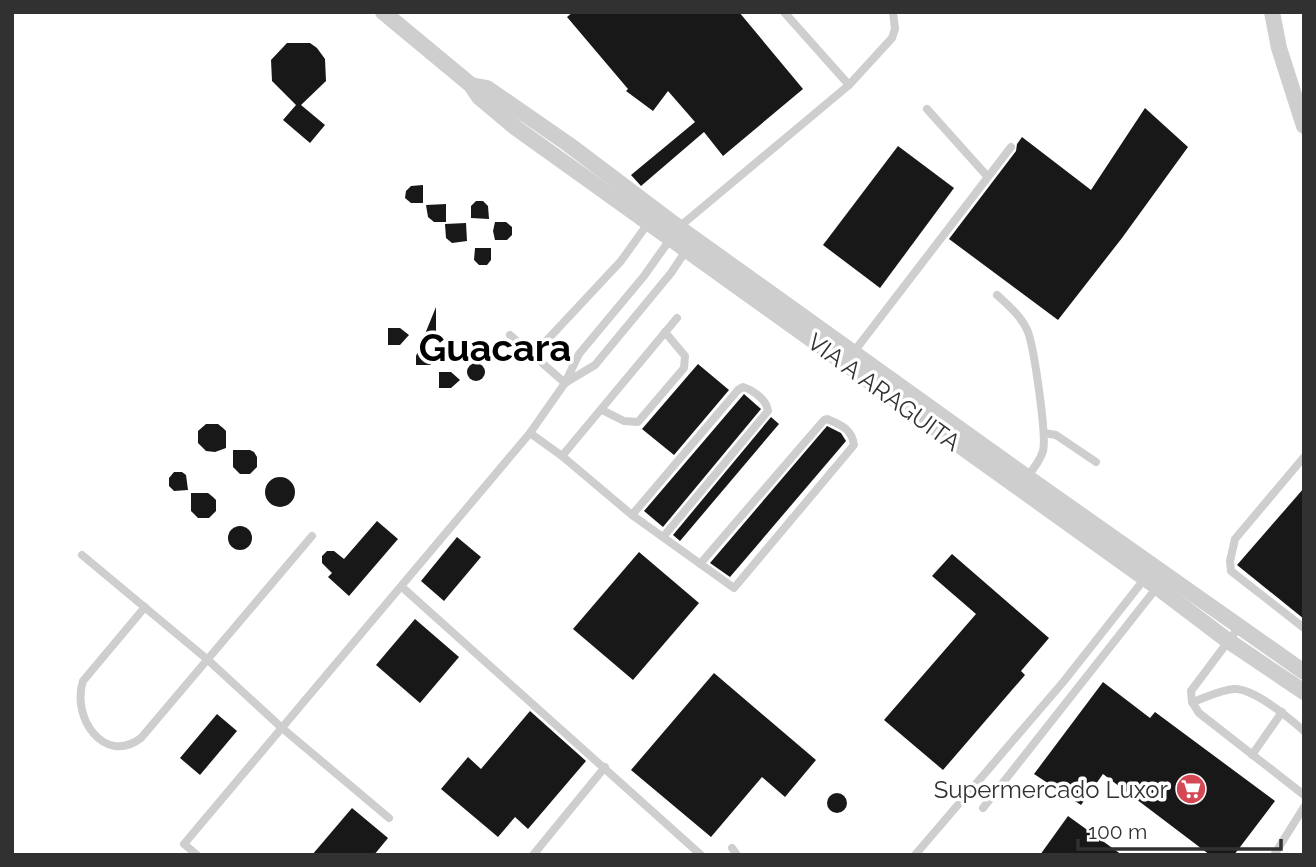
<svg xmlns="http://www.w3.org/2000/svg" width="1316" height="867" viewBox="0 0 1316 867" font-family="Raleway,sans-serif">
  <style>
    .building { fill: #181818 }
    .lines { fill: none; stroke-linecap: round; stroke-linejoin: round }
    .lane { stroke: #cecece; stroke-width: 8 }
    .street { stroke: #cecece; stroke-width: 16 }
    .labels { text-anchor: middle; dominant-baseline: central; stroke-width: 7; stroke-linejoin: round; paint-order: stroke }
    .street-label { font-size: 24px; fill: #313131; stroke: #fff }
    .poi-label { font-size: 24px; fill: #313131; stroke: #fff; text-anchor: end }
    .town-label { font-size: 38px; font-weight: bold; fill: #000; stroke: #fff }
  </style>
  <rect width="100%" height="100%" fill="#fff"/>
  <g class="building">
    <polygon points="573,12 739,12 803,89 723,156 704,132 641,186 631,175 695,122 668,91 653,111 626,91 628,89 567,17"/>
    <polygon points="287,43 310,43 317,48 325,59 326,81 301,105 325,125 310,143 283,120 296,105 272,81 271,60"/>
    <polygon points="1145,108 1188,147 1122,238 1058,320 949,239 1016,151 1017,144 1022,137 1091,190"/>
    <polygon points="898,146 954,188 880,288 823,245"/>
    <polygon points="423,185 423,203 411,203 405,198 406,191 411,186"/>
    <polygon points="476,201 483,201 488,206 489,219 471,218 471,206"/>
    <polygon points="446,204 446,222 434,222 428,217 426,205"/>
    <polygon points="495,222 506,222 512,227 512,235 507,240 495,240 493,231"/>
    <polygon points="466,223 467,241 452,243 446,238 445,224"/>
    <polygon points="475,248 491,248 491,260 487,265 479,265 474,260"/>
    <polygon points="436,307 436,334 422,348 431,354 431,365 416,365 416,356"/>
    <polygon points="388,328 400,328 409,335 400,345 388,345"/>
    <circle cx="476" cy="372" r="9"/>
    <polygon points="698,364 729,390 674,455 642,429"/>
    <polygon points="439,372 451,372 460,380 451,388 439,388"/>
    <polygon points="744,394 761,409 663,527 644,511"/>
    <polygon points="771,417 779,424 680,541 673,535"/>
    <polygon points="206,424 218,424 223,428 226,431 226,448 215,452 206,451 198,443 198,431"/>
    <polygon points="827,426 841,433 846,441 730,577 710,563"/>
    <polygon points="233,450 250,450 254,452 257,457 257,467 250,474 240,474 233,467"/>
    <polygon points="174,472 182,472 186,475 188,490 174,491 169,486 169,478"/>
    <circle cx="280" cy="492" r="15"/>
    <polygon points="1304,488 1304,619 1237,565"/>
    <polygon points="191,493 208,493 213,497 216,500 216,511 209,518 198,518 191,511"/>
    <polygon points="377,521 398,539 349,596 328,577 332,573 322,563 322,556 327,551 334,551 344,559"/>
    <circle cx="240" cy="538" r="12"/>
    <polygon points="457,537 481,557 444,601 421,581"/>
    <polygon points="639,552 699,603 633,680 573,629"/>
    <polygon points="952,554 1049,638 1021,671 1025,675 943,770 884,720 976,614 932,576"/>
    <polygon points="415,619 459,657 420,703 376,665"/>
    <polygon points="714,673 816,760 785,797 762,777 711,837 631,770"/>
    <polygon points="1103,682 1150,718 1155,712 1275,801 1234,855 1210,855 1103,774 1081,805 1034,774"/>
    <polygon points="530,711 586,761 528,829 515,817 498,837 441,789 468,757 481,769"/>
    <polygon points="217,714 237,731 200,775 180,758"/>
    <circle cx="837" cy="803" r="10"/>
    <polygon points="352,808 388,838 374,855 312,855"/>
    <polygon points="1068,816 1122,855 1040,855"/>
  </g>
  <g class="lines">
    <g class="lane">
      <polyline points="784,12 849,85"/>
      <polyline points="927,109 987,176"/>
      <polyline points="678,228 849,85 892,38 895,29 893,12"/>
      <path d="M 997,295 C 1009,306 1022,317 1028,332 C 1034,348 1047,436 1043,451 C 1040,461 1032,471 1026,478"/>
      <polyline points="510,335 565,383"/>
      <polyline points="853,353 1011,147"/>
      <polyline points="534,354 621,261 649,222"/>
      <polyline points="565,383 595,365 671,273 687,249"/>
      <polyline points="602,410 624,421 638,422 684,368 685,356 665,332"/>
      <path d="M 530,433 L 562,456 L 632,515 L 734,588 L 854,445 C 852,429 841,425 827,419 L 824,420 L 700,564"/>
      <polyline points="1044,433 1056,435 1096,462"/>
      <polyline points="562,456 677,318"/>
      <polyline points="1304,457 1235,539 1230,561 1231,571 1304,628"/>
      <path d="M 632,515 L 738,390 L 743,387 C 753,390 767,400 768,411 L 663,537"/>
      <polyline points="82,555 208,660 282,728 389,818"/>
      <polyline points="402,587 701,855"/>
      <path d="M 145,607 L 83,681 C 71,717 104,766 141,738 L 312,536"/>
      <polyline points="1239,627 1191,691 1192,702 1199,713 1304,795"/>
      <path d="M 1192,702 C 1205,698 1220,690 1234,689 C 1254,688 1289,718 1304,731"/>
      <polyline points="1252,755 1282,712"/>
      <polyline points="983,808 1158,586"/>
      <polyline points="732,848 737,855"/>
      <polyline points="197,855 184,844 530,433 565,383 579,354 644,276 671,238"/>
      <polyline points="533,855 605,767"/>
      <polyline points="915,855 1064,681 1146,577"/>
      <polyline points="1274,855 1304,807"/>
    </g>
    <g class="street">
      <polyline points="383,12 471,85 479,97 516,128 1157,587 1227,640 1304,692"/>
      <polyline points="1272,12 1279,48 1304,126"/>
      <polyline points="471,85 487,88 568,144 678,227 1027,477 1304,672"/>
    </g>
  </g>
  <defs>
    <g id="supermarket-disc" transform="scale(1.575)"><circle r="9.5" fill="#d44754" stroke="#fff"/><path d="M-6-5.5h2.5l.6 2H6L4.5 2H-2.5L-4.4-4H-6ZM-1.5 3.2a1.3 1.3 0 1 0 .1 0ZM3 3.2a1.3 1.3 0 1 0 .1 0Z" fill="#fff"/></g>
  </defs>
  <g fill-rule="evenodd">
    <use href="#supermarket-disc" x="1191" y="789"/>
  </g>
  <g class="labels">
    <g class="street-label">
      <text transform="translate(884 392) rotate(36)">VIA A ARAGUITA</text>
    </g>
    <g class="poi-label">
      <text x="1168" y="789">Supermercado Luxor</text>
    </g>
    <g class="town-label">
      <text x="495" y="347">Guacara</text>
    </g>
  </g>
  <rect width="1316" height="867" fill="none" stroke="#313131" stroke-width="28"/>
  <path d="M1078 839v10h203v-10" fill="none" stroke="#313131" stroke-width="3.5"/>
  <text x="1088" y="839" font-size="21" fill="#313131" stroke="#ffffff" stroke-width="5" paint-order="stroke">100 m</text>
</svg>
